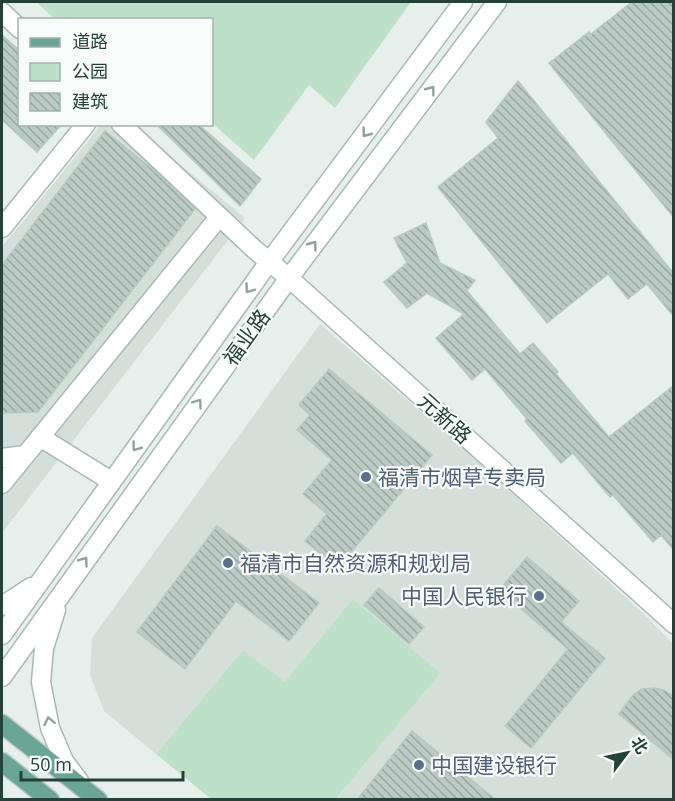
<svg xmlns="http://www.w3.org/2000/svg" width="675" height="801" viewBox="0 0 675 801" font-family="'Open Sans','Noto Sans SC',sans-serif">
  <style>
    .built { fill: #d4dfda }
    .green { fill: #bfe0c8 }
    .building { fill: url(#building-back-hatch); stroke: #b8c9c2; stroke-width: 1.5 }
    .lines { fill: none; stroke-linecap: round; stroke-linejoin: round }
    .minor-casing { stroke: #a8b8b2; stroke-width: 21 }
    .tertiary-casing { stroke: #a8b8b2; stroke-width: 21 }
    .primary-casing { stroke: #c2cac8; stroke-width: 21 }
    .minor { stroke: #fff; stroke-width: 18 }
    .tertiary { stroke: #fff; stroke-width: 18 }
    .primary { stroke: #6aa596; stroke-width: 18 }
    .oneway { stroke: #92a09c }
    .service-dot { fill: #5c6f8a; stroke: #f7fbf9; stroke-width: 2 }
    .labels { text-anchor: middle; dominant-baseline: central; stroke-width: 4.5; stroke-linejoin: round; paint-order: stroke }
    .street-label { font-size: 21px; fill: #24423a; stroke: #f7fbf9 }
    .service-label { font-size: 21px; fill: #4e5e75; stroke: #f7fbf9; text-anchor: start }
  </style>
  <defs>
    <pattern id="building-back-hatch" width="6" height="6" patternUnits="userSpaceOnUse" patternTransform="scale(1.5)"><rect width="6" height="6" fill="#bbcac4"/><path d="M-1 5l2 2M0 0l6 6M5-1l2 2" fill="none" stroke="#98a6a0"/></pattern>
  </defs>
  <rect width="100%" height="100%" fill="#e6efeb"/>
  <g class="built">
    <polygon points="101,125 132,125 245,218 2,533 2,247"/>
    <polygon points="320,324 466,451 648,618 673,644 673,799 341,799 338,797 439,673 285,683 243,650 156,754 104,711 90,675 92,638"/>
  </g>
  <g class="green">
    <polygon points="36,2 411,2 335,108 309,85 254,160 212,123 212,20 55,19"/>
    <polygon points="353,599 440,673 336,799 211,799 156,754 243,650 285,682"/>
  </g>
  <g class="building">
    <polygon points="632,2 674,2 674,218 549,63 589,32 591,34"/>
    <polygon points="2,35 20,51 20,124 62,124 37,152 2,120"/>
    <polygon points="518,81 674,274 674,317 647,284 628,299 608,274 547,323 438,187 498,138 486,122"/>
    <polygon points="156,124 198,124 261,179 240,206"/>
    <polygon points="105,131 150,167 195,209 38,412 2,413 2,265"/>
    <polygon points="426,223 440,263 475,280 467,291 520,354 533,343 558,372 556,374 609,437 674,385 674,550 661,535 653,542 613,495 610,497 573,453 561,463 525,421 527,419 485,369 472,380 436,338 464,314 427,293 407,308 384,282 407,263 394,238"/>
    <polygon points="329,369 432,455 338,568 305,541 327,514 303,494 332,460 297,430 310,415 299,405"/>
    <polygon points="217,526 319,603 289,641 236,601 185,669 137,632"/>
    <polygon points="527,557 579,601 561,622 605,658 531,748 505,726 568,649 499,590"/>
    <polygon points="379,588 424,627 409,644 364,605"/>
    <polygon points="654,688 664,690 674,697 674,760 619,714 633,695 642,689"/>
    <polygon points="412,731 496,800 357,800"/>
  </g>
  <g class="lines">
    <g class="minor-casing">
      <g id="minor">
        <polyline points="2,12 20,29"/>
        <polyline points="121,124 254,249 289,278 674,624"/>
        <polyline points="2,228 86,124"/>
        <polyline points="40,437 111,481"/>
        <polyline points="2,458 25,455"/>
        <polyline points="2,484 219,217"/>
      </g>
    </g>
    <g class="tertiary-casing">
      <g id="tertiary">
        <polyline points="2,606 31,587"/>
        <polyline points="56,610 44,648 41,682 50,728 64,761 79,781"/>
        <polyline points="2,635 269,262 463,2"/>
        <polyline points="2,677 289,278 497,2"/>
      </g>
    </g>
    <g class="primary-casing">
      <g id="primary">
        <polyline points="2,724 98,800"/>
        <polyline points="2,762 50,800"/>
      </g>
    </g>
    <use href="#minor" class="minor"/>
    <use href="#tertiary" class="tertiary"/>
    <use href="#primary" class="primary"/>
  </g>
  <defs><path id="oneway-chevron" d="M-2-3.5L2.5 0L-2 3.5" fill="none" stroke-width="1.6" stroke-linecap="round" stroke-linejoin="round" transform="scale(1.5)"/></defs>
  <g class="oneway">
    <use href="#oneway-chevron" transform="translate(431 90) rotate(-53)"/>
    <use href="#oneway-chevron" transform="translate(366 133) rotate(127)"/>
    <use href="#oneway-chevron" transform="translate(313 245) rotate(-53)"/>
    <use href="#oneway-chevron" transform="translate(249 289) rotate(126)"/>
    <use href="#oneway-chevron" transform="translate(198 403) rotate(-54)"/>
    <use href="#oneway-chevron" transform="translate(136 447) rotate(126)"/>
    <use href="#oneway-chevron" transform="translate(84 561) rotate(-54)"/>
    <use href="#oneway-chevron" transform="translate(49 721) rotate(-102)"/>
  </g>
  <g class="service-dot">
    <circle cx="366" cy="477" r="6"/>
    <circle cx="228" cy="563" r="6"/>
    <circle cx="539" cy="596" r="6"/>
    <circle cx="419" cy="765" r="6"/>
  </g>
  <g class="labels">
    <g class="street-label">
      <text transform="translate(246 337) rotate(-54)">福业路</text>
      <text transform="translate(445 418) rotate(42)">元新路</text>
    </g>
    <g class="service-label">
      <text x="378" y="477">福清市烟草专卖局</text>
      <text x="240" y="563">福清市自然资源和规划局</text>
      <text x="527" y="596" text-anchor="end">中国人民银行</text>
      <text x="431" y="765">中国建设银行</text>
    </g>
  </g>
  <rect width="675" height="801" fill="none" stroke="#24423a" stroke-width="6"/>
  <rect x="18" y="18" width="195" height="108" fill="#f7fbf9" stroke="#a3b1ad" stroke-width="1.5"/>
  <rect x="30" y="38" width="30" height="9" fill="#6aa596" stroke="#a3b1ad" stroke-width="1.5"/>
  <text x="72" y="48" font-size="18" fill="#24423a">道路</text>
  <rect x="30" y="63" width="30" height="18" fill="#bfe0c8" stroke="#a3b1ad" stroke-width="1.5"/>
  <text x="72" y="78" font-size="18" fill="#24423a">公园</text>
  <rect x="30" y="93" width="30" height="18" fill="url(#building-back-hatch)" stroke="#a3b1ad" stroke-width="1.5"/>
  <text x="72" y="108" font-size="18" fill="#24423a">建筑</text>
  <g transform="translate(627 753) rotate(58)" stroke="#f7fbf9" stroke-width="4.5" paint-order="stroke">
  <path d="M0-4.5L10 22L0 15L-10 22Z" fill="#24423a"/>
  <text y="-9" font-size="16" font-weight="bold" text-anchor="middle" fill="#24423a">北</text>
  </g>
  <path d="M21 771v9h162v-9" fill="none" stroke="#24423a" stroke-width="3"/>
  <text x="30" y="771" font-size="18" fill="#24423a" stroke="#f7fbf9" stroke-width="4.5" paint-order="stroke">50 m</text>
</svg>
